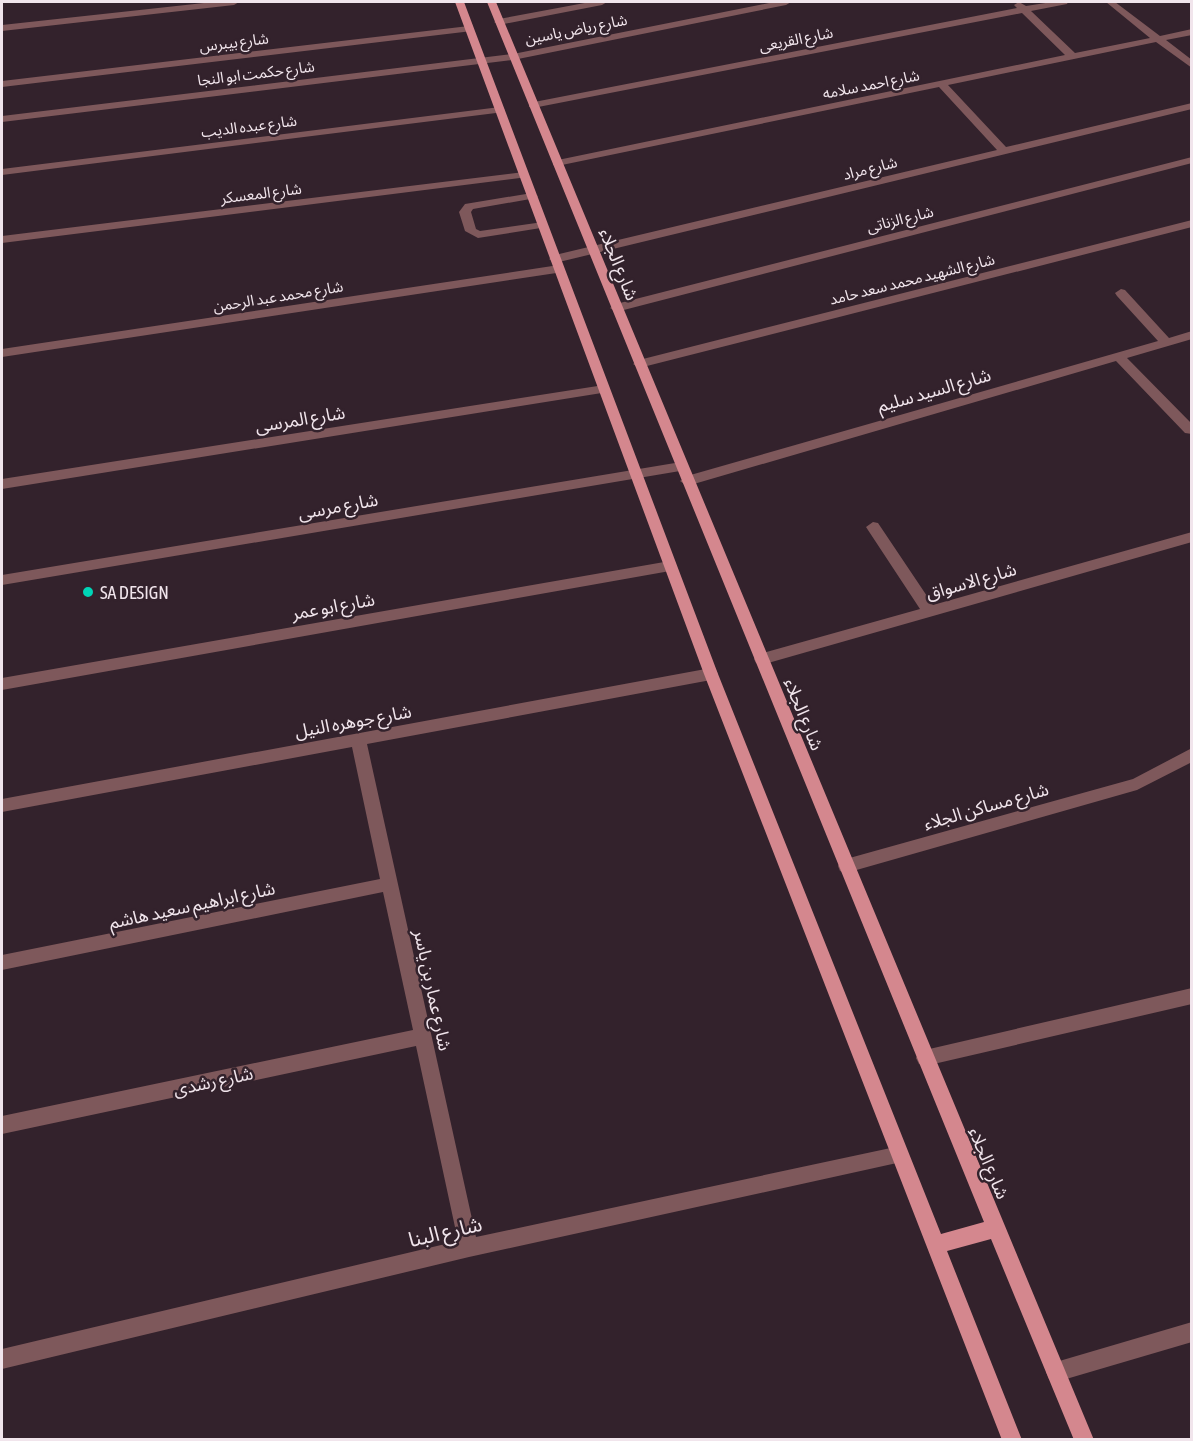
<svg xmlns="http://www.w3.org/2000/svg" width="1193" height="1441" viewBox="0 0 1193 1441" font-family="'Asap Condensed','Noto Sans Arabic',sans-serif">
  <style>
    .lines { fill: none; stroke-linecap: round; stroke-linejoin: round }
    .minor { fill: #7e585b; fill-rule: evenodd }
    .major { fill: #d4878e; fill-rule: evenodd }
    .poi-dot { fill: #00d5b7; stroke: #33222c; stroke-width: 2 }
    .labels { text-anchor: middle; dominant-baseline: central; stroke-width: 5; stroke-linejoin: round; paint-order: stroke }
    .far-street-label { font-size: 15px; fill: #f1e5ec; stroke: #33222c }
    .street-label { font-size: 18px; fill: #f1e5ec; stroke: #33222c }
    .poi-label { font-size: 18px; fill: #f1e5ec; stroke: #33222c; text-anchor: start }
    .near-street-label { font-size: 21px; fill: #f1e5ec; stroke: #33222c }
  </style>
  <rect width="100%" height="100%" fill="#33222c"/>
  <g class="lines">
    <g class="minor">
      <polygon points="213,2 239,2 234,5 2,31 2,25"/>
      <polygon points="590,2 607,2 602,5 499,25 494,22 499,19"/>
      <polygon points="774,2 791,2 786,5 513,60 2,122 2,116 513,54"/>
      <polygon points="1019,2 1026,6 1052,2 1068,2 1067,4 1031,11 1075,53 1150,38 1106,2 1115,2 1160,36 1192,29 1192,35 1166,40 1192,60 1192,68 1156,42 948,85 1006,147 1192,103 1192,109 555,263 549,259 555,255 997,150 939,87 557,166 553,165 553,161 1065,55 1022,13 533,108 529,107 529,103 1017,8 1014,5"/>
      <polygon points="469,26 472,27 472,31 2,87 2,81"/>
      <polygon points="500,107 505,110 504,112 2,175 2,169"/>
      <polygon points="1192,157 1192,163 616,312 610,308 616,304"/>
      <polygon points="524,172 528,173 528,177 2,243 2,236"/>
      <polygon points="532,193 538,196 536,198 473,209 471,212 476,229 480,231 543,222 547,223 547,227 478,238 465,231 459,212 465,204"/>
      <polygon points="1192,220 1192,227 639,368 633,364 639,360"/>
      <polygon points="559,265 563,266 563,272 2,357 2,349"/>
      <polygon points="1121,289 1125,290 1169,338 1192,331 1192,339 1127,358 1192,424 1192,434 1185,433 1116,361 687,486 680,481 687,476 1158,341 1117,296 1115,293"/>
      <polygon points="604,385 608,386 610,389 608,392 2,489 2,479"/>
      <polygon points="681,462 686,464 688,467 686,470 2,585 2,575"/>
      <polygon points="873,522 878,523 933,605 1192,532 1192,542 761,665 756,663 754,659 756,655 920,609 866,527"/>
      <polygon points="670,561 677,566 670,571 2,690 2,678"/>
      <polygon points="711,668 716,670 718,674 716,678 711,680 367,744 476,1237 900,1146 906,1149 909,1155 906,1161 469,1257 2,1369 2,1349 458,1241 416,1046 2,1134 2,1116 413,1030 383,892 2,970 2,955 380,879 352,747 2,812 2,799"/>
      <polygon points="1192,748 1192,762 1137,790 846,873 840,871 838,866 840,861 846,859 1133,779"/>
      <polygon points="1192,988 1192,1004 925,1066 919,1064 916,1058 919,1052 925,1050"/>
      <polygon points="1192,1322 1192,1342 1056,1382 1049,1379 1046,1372 1049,1365 1056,1362"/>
    </g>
    <polygon class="major" points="455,2 464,2 718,674 941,1234 984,1222 487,2 496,2 1094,1440 1074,1440 991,1239 947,1251 1022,1440 1002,1440 704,674"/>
  </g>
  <circle class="poi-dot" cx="88" cy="592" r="6"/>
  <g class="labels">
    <g class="far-street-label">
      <text transform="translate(576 29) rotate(-11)">شارع رياض ياسين</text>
      <text transform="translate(796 39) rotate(-11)">شارع القريعى</text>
      <text transform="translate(234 42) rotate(-7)">شارع بيبرس</text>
      <text transform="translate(256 73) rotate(-7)">شارع حكمت ابو النجا</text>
      <text transform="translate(871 84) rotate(-11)">شارع احمد سلامه</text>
      <text transform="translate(249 126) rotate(-7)">شارع عبده الديب</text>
      <text transform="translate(870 168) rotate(-14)">شارع مراد</text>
      <text transform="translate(261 193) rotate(-7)">شارع المعسكر</text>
      <text transform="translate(900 219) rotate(-14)">شارع الزناتى</text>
      <text transform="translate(912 279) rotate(-14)">شارع الشهيد محمد سعد حامد</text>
      <text transform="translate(278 296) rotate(-9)">شارع محمد عبد الرحمن</text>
    </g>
    <g class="street-label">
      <text transform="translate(619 264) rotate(68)">شارع الجلاء</text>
      <text transform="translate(934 390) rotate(-16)">شارع السيد سليم</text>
      <text transform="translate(300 419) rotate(-9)">شارع المرسى</text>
      <text transform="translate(338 506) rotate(-10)">شارع مرسى</text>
      <text transform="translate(971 581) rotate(-16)">شارع الاسواق</text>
      <text transform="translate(333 606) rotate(-10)">شارع ابو عمر</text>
      <text transform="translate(804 714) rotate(68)">شارع الجلاء</text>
      <text transform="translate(353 721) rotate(-10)">شارع جوهره النيل</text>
      <text transform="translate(986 806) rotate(-16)">شارع مساكن الجلاء</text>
      <text transform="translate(192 905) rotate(-12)">شارع ابراهيم سعيد هاشم</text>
      <text transform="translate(433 990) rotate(78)">شارع عمار بن ياسر</text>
      <text transform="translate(213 1081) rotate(-12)">شارع رشدى</text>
      <text transform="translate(989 1163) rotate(67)">شارع الجلاء</text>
    </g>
    <g class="poi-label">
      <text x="100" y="592">SA DESIGN</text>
    </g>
    <g class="near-street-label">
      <text transform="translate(445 1231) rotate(-13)">شارع البنا</text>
    </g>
  </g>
  <rect width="1193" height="1441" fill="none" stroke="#f1e5ec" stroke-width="6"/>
</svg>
